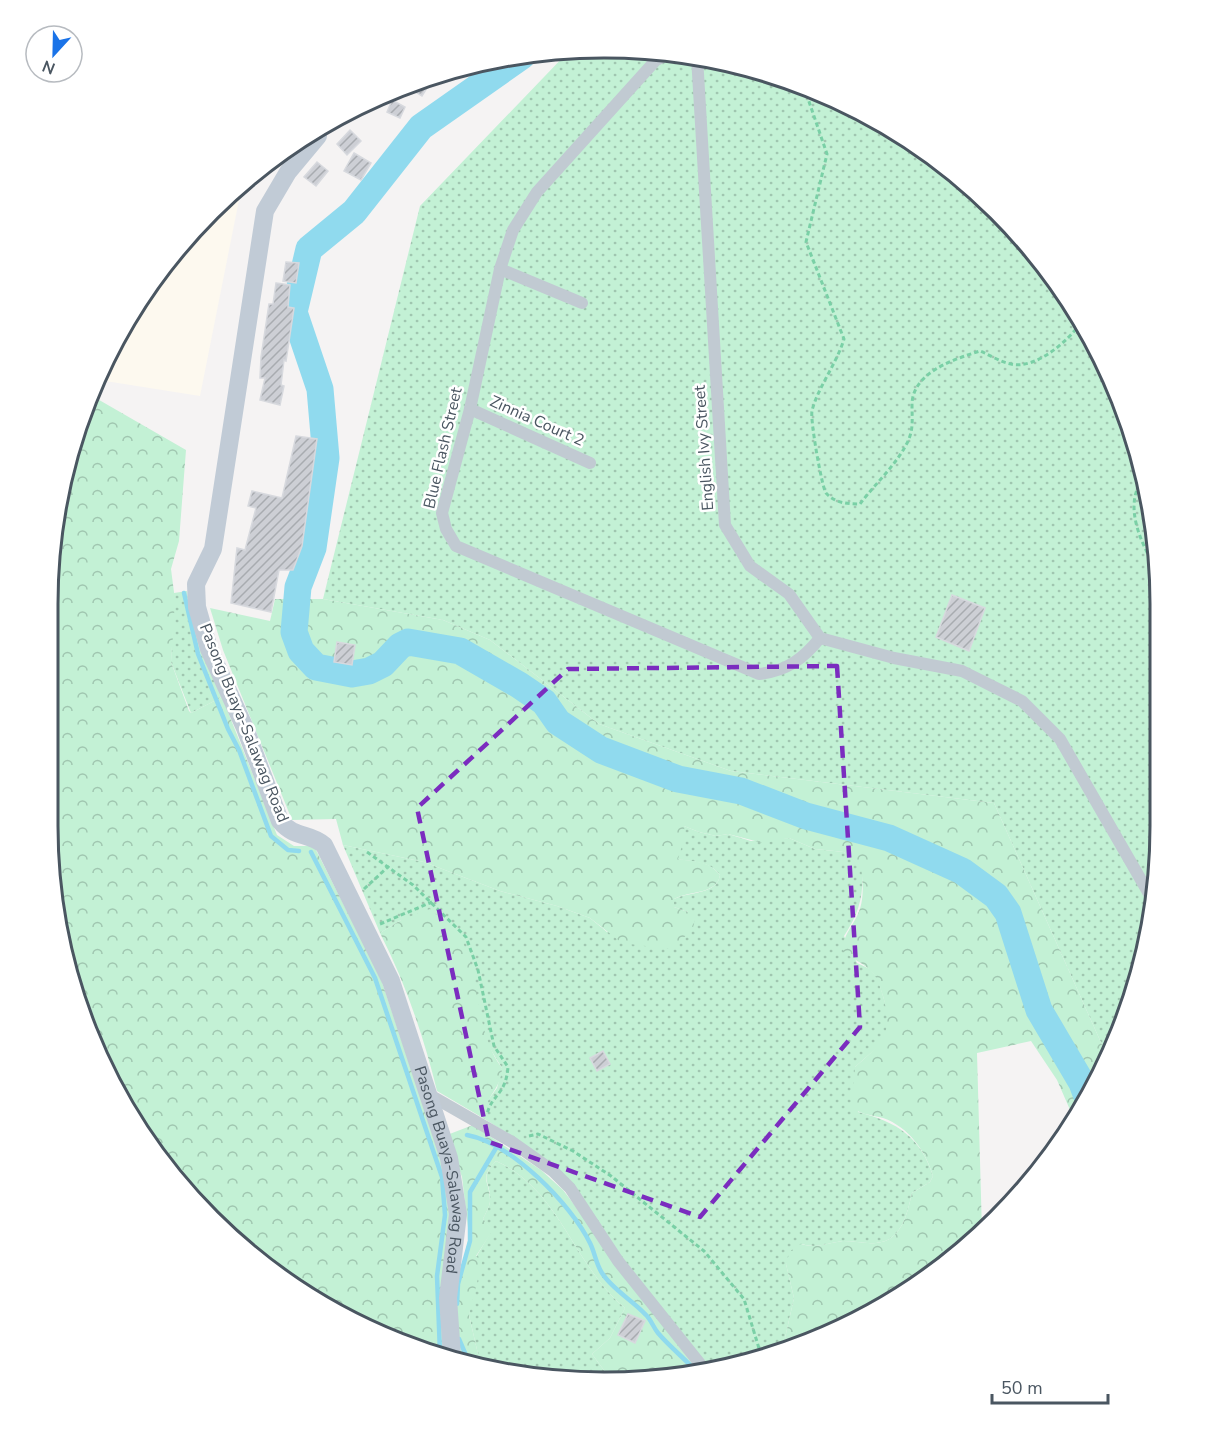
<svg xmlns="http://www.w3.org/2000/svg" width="1208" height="1430" viewBox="0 0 1208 1430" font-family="'Nunito Sans',sans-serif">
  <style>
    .commercial { fill: #fdf9ef }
    .grass { fill: url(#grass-dots) }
    .forest { fill: url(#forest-crowns) }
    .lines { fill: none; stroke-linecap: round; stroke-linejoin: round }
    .stream { stroke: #90daee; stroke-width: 4.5 }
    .river { stroke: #90daee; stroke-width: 27 }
    .building { fill: url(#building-hatch); stroke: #d7d9de; stroke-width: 1.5 }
    .path { stroke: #7ad0a6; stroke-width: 3; stroke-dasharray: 4.5 3; stroke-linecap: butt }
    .street { stroke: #c1cad2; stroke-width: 12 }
    .secondary { stroke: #c1cbd6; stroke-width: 18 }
    .marked { fill: none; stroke: #7b2cbf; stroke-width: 4.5; stroke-dasharray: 12 8; stroke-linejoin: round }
    .labels { text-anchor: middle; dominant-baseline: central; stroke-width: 5; stroke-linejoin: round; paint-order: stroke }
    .street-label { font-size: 16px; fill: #4a5661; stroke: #fff }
    .rim { fill: none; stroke: #4a5661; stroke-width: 3 }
  </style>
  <defs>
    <pattern id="grass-dots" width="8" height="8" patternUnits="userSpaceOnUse" patternTransform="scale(1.5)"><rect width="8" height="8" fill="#c3f1d5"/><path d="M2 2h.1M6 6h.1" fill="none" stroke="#a0c6b0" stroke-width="1.8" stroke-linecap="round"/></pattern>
    <pattern id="forest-crowns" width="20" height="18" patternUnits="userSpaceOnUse" patternTransform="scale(1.5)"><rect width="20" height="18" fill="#c3f1d5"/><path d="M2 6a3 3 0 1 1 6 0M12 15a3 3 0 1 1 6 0" fill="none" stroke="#a0c6b0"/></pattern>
    <pattern id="building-hatch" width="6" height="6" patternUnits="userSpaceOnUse" patternTransform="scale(1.5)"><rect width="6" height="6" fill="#cdcfd5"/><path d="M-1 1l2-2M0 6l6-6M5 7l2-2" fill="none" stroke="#a8abb0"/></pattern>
  </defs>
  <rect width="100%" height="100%" fill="#f5f3f3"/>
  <polygon class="commercial" points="248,179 239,200 200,396 99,380 105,358 163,266 237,186"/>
  <g class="grass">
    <polygon points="604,48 713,59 817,90 913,142 997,211 1066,295 1118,392 1149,495 1160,604 1159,863 1131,1004 1107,1056 994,803 731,771 599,724 490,640 443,620 323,599 420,206 568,52"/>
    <polygon points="187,591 192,617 222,697 191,713 171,662 174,593"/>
    <path d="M 684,826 L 699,832 L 716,836 L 728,834 L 751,841 L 789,838 L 815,849 L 844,852 L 862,866 C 864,894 860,912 844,936 L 857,963 L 870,969 L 878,979 L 888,1013 L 888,1028 L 881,1044 L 855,1067 L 858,1112 C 897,1122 921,1137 933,1176 L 930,1182 L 912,1193 C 907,1214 902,1241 876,1243 C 865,1244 854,1241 843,1241 C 825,1243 819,1249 802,1244 L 786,1264 L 794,1298 L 785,1338 L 786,1348 L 710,1368 L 635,1278 L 599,1224 L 505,1132 L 483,1118 L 485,1104 L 497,1088 L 502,1068 L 486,1042 L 466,951 L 401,920 L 380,933 L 343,845 L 424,862 L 500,891 L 557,906 L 590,918 L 607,932 L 688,912 L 674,907 L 674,899 C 690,891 717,895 720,875 C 709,861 694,862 677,859 Z"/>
    <path d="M 496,1161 C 561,1191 572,1264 625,1308 L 610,1338 L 592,1354 L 609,1377 L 532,1377 L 480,1363 L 469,1315 L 476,1257 L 492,1230 L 483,1219 C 485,1214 490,1206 490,1201 C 491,1180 478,1180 496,1161 Z"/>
  </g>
  <g class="forest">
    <polygon points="94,397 186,450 179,541 171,569 175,600 171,662 189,711 191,713 222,697 277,835 294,846 314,846 380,976 449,1183 452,1203 446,1354 392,1340 295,1288 186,1192 105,1072 67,970 48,826 53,532"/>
    <path d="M 275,599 L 323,599 L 443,620 L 490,640 L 599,724 L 731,771 L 994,803 L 1107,1056 L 1085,1104 L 1074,1119 L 1057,1080 L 1031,1041 L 977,1053 L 982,1232 L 913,1288 L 816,1340 L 786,1348 L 785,1338 L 794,1298 L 786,1264 L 790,1251 L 801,1244 C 819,1249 825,1243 843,1241 C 854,1241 865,1244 876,1243 C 902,1241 907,1214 912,1193 L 930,1182 L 933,1176 C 926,1152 909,1127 883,1118 C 872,1115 862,1115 852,1108 L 855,1067 C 882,1043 894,1035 883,996 C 880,987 878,978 871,971 C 863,962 850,959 842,949 C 844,936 850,929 856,918 C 865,902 863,884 861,866 L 844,852 L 815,849 L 789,838 L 763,843 L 728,834 L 716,836 L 699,832 L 684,826 L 685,836 L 678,859 C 695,862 708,860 720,875 C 717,895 690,890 674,899 L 674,907 L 688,912 L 695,920 L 692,931 L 669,949 L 622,943 L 590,918 L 557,906 L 500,891 L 424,862 L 343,845 L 336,819 L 292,820 L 223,650 L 210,608 L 270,621 Z"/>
    <path d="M 430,909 C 439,918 454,927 460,937 C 483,978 473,1030 502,1068 C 501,1090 486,1094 483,1118 L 437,1091 C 424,1037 405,982 380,933 L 401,920 Z"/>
    <path d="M 473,1125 L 541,1170 L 563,1190 L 702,1371 L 677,1377 L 609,1377 L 592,1354 L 610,1338 L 625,1308 C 572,1264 561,1191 496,1161 C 478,1180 490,1180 490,1201 C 490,1206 485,1214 483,1219 L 493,1230 L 476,1256 L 482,1262 L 469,1315 L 480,1363 L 463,1359 L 455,1337 L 453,1308 L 469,1236 L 462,1177 L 447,1135 Z"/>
  </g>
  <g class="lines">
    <g class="stream">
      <polyline points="184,593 198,654 228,729 239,750 271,836 288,850 299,851"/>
      <polyline points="311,852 375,978 442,1177 445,1215 437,1276 440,1353"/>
      <path d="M 467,1135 C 511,1143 571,1204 590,1243 C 595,1253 596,1264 602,1273 C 612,1289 632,1300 645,1314 C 651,1319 653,1327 658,1333 C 670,1347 684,1358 697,1372"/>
      <polyline points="457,1304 458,1284 470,1241 470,1192 496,1148"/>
      <polyline points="459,1339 468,1360"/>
    </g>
    <polyline class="river" points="522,56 421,127 354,212 309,249 294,312 320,389 326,458 313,548 298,587 294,632 301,651 316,667 352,674 369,671 383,664 400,646 408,642 460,651 519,685 544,702 558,722 601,750 678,779 741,791 806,816 889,838 962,871 996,896 1008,913 1039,1010 1082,1083 1088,1099"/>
  </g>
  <g class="building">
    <polygon points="433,78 422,96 406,86 418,82"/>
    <polygon points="392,100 405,107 400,118 387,112"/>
    <polygon points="350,130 361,141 347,155 337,144"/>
    <polygon points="354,153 371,163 361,180 344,171"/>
    <polygon points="317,162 328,171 316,186 304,177"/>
    <polygon points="286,262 299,263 296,283 283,281"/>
    <polygon points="276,283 290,285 288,307 294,308 286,361 284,360 281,385 284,386 280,405 260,400 265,378 260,378 261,357 269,304 273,304"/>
    <polygon points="296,436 317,439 302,546 293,570 279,570 271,612 231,603 237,548 245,550 256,508 248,506 252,491 282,498"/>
    <polygon points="952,595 985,608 969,651 936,637"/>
    <polygon points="337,642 355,645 352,665 334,662"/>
    <polygon points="603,1051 610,1064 597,1071 590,1058"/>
    <polygon points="628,1314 645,1321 635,1343 618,1335"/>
  </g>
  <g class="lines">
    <g class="path">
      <path d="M 804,87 L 827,154 L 806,242 L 844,339 C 837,363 817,389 812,411 C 810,420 822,488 826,493 C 835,503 847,504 860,504 C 874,485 895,466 906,445 C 914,431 912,420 912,405 C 912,372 955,359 980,351 C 990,355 1000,362 1011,364 C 1035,370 1069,341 1081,322"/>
      <path d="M 1144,478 C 1122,504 1141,544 1157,570"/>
      <path d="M 367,852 L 413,885 L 466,937 L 478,970 L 494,1046 L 508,1067 C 506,1095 492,1094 487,1114"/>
      <polyline points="364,889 389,866"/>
      <polyline points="380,924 432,902"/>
      <polyline points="529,1136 538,1134 573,1151 611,1176 704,1251 744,1299 761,1355"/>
    </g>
    <g class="street">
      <path d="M 669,54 L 656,60 L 537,192 L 513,230 L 500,269 L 470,409 L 442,513 L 446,529 L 456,546 L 759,674 C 787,671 803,659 820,638"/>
      <polyline points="697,57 725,525 750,566 789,594 820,638 894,658 962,671 1022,701 1060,739 1152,899"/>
      <polyline points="500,269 582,303"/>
      <polyline points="470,409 590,463"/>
      <polyline points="428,1094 512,1142 553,1171 570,1188 618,1261 705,1370"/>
    </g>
    <path class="secondary" id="s1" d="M 318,136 L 288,172 L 265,211 L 213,549 L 196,584 L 197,607 L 209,649 L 245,728 L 280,821 C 295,839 309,832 324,845 L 391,981 L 449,1158 L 458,1214 L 448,1298 L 452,1356"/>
  </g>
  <path class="marked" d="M 837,666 L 860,1027 L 700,1217 L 489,1142 L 417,808 L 568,669 Z"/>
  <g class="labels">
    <g class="street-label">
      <text transform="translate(537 421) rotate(24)">Zinnia Court 2</text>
      <text transform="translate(443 448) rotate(-77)">Blue Flash Street</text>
      <text transform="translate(704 448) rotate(-94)">English Ivy Street</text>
      <text transform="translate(244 723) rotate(68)">Pasong Buaya-Salawag Road</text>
      <text stroke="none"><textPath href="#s1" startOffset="1125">Pasong Buaya-Salawag Road</textPath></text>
    </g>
  </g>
  <path d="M0 0H1208V1430H0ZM604 58H604A546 546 0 0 1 1150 604V826A546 546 0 0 1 604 1372H604A546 546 0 0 1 58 826V604A546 546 0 0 1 604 58Z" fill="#fff" fill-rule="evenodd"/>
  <path class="rim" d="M604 58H604A546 546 0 0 1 1150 604V826A546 546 0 0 1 604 1372H604A546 546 0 0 1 58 826V604A546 546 0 0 1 604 58Z"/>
  <g transform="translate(54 54) rotate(202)"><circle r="28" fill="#ffffff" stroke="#b7bbc0" stroke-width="1.5"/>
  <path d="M0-4.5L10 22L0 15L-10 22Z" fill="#1a73e8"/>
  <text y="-9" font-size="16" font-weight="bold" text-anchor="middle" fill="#4a5661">N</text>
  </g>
  <path d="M992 1394v9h116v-9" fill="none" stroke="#4a5661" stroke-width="3"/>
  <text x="1001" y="1394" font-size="18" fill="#4a5661" stroke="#ffffff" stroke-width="4.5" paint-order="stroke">50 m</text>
</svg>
